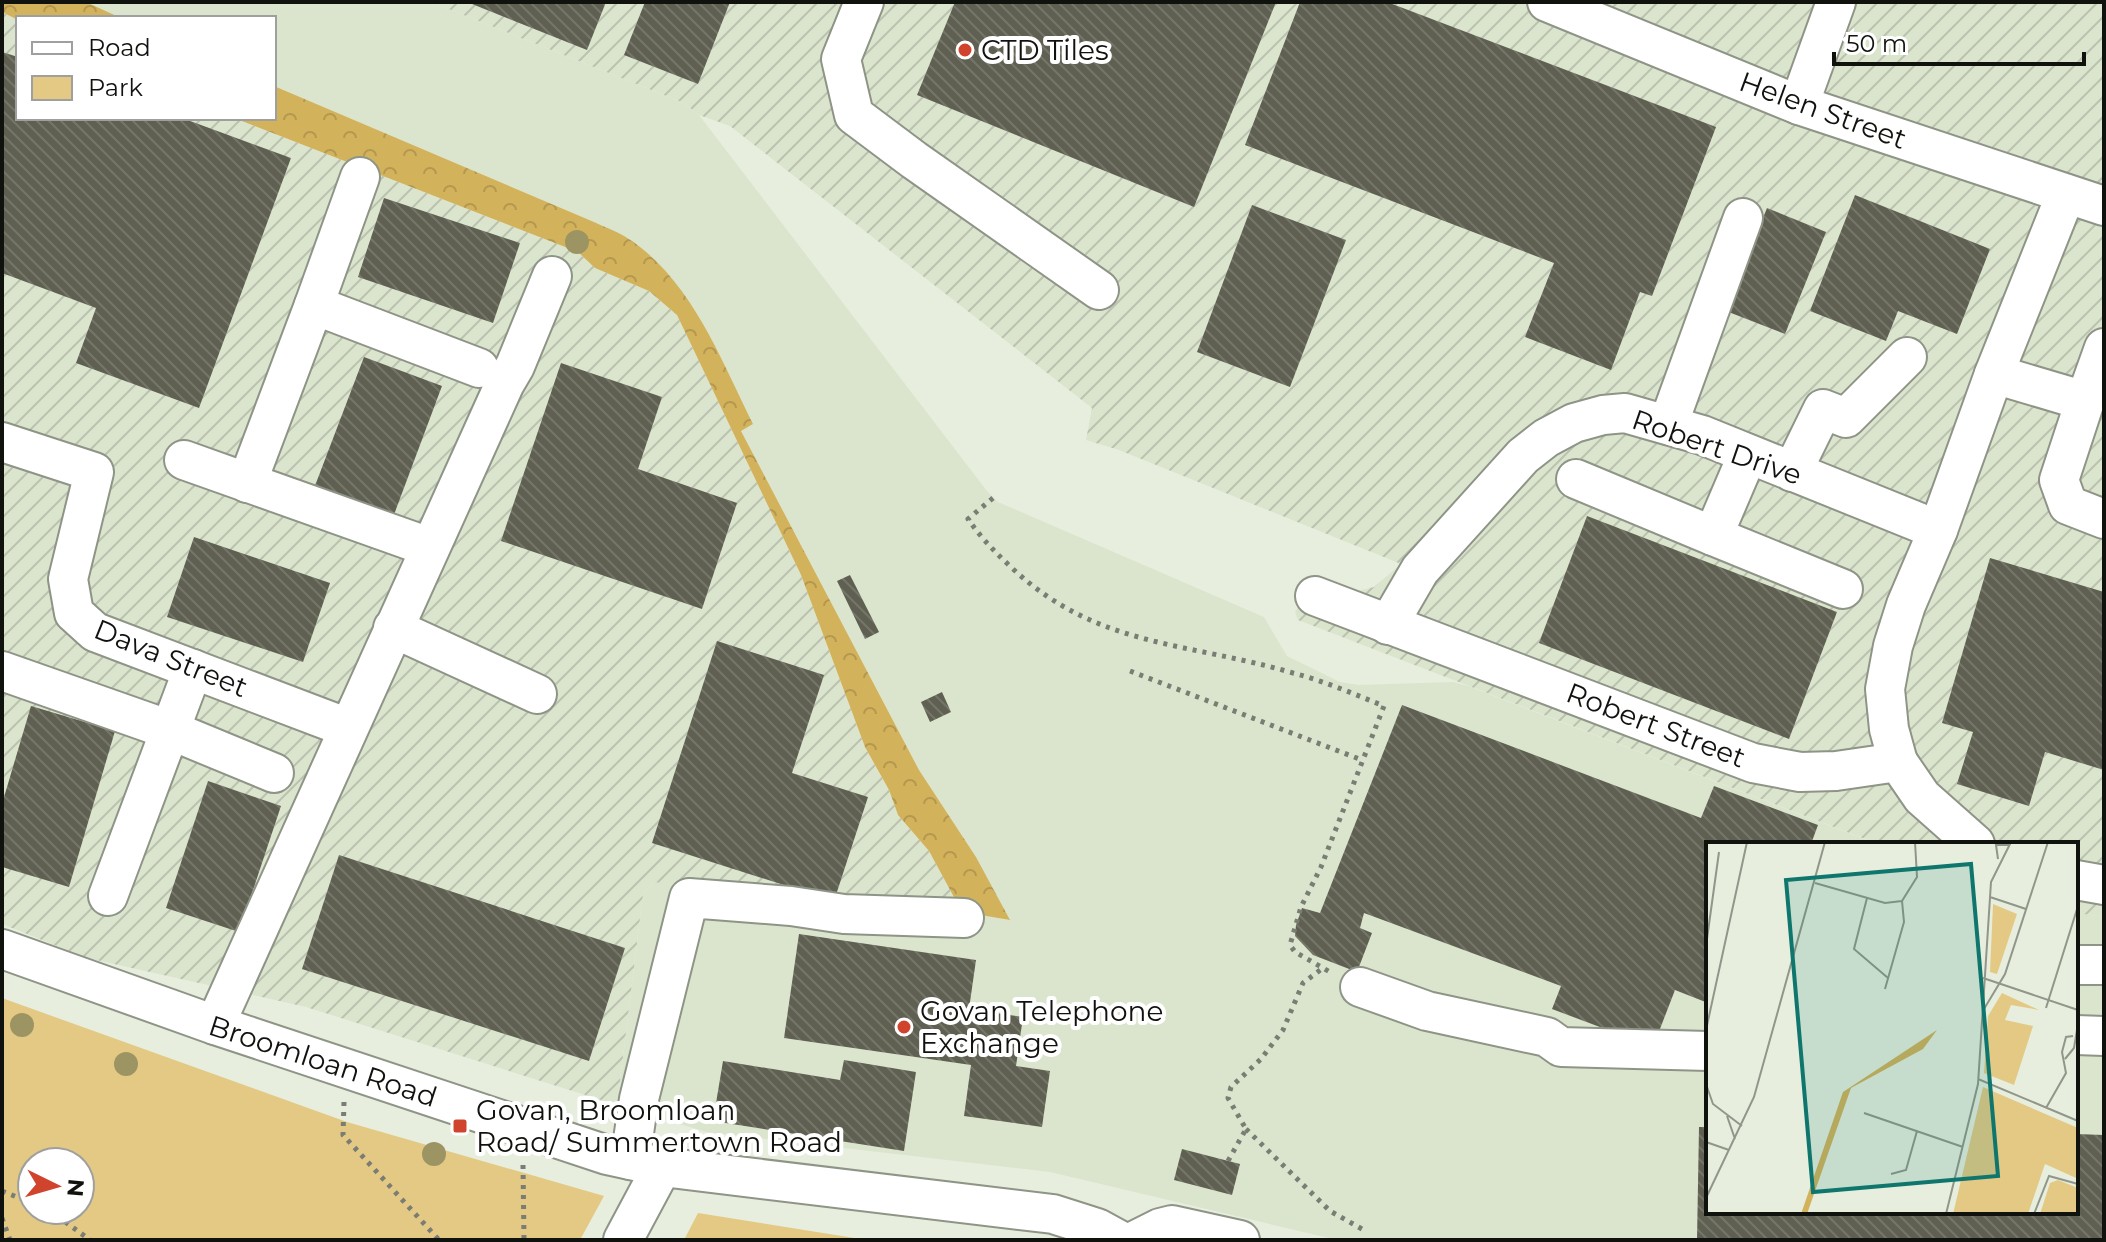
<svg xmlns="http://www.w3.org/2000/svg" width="2106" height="1242" viewBox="0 0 2106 1242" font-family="Montserrat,sans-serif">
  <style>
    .built { fill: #dbe5ce }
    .industrial { fill: url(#industrial-furrows) }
    .green { fill: #e4c985; fill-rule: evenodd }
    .forest { fill: url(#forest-crowns) }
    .building { fill: url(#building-back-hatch) }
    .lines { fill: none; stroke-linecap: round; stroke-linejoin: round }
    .minor-casing { stroke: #8e9486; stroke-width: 42 }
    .path { stroke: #797d73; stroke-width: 5; stroke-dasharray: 4 6; stroke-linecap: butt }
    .minor { stroke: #fff; stroke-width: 38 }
    .tree { fill: #9d9464 }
    .poi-dot { fill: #d0442e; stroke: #fff; stroke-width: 3 }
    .labels { text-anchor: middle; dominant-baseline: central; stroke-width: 8; stroke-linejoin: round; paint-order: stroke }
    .poi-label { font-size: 28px; fill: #10120d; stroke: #fff; text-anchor: start }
    .street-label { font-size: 28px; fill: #10120d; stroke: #fff }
    .inset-road { fill: none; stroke: #91968a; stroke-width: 2 }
    .view { fill: #0f766e; fill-opacity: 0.15; stroke: #0f766e; stroke-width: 4 }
    .inset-edge { fill: none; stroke: #10120d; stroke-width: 4 }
  </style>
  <defs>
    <pattern id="industrial-furrows" width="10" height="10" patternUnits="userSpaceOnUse" patternTransform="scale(2)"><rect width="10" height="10" fill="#dbe5ce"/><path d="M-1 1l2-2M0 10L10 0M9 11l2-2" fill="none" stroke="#bbc3b0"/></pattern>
    <pattern id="forest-crowns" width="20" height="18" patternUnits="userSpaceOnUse" patternTransform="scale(2)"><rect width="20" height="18" fill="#d3b25c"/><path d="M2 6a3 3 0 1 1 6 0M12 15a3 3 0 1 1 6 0" fill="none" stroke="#b4984f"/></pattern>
    <pattern id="building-back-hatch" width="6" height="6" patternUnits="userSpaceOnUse" patternTransform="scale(2)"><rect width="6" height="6" fill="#5f6051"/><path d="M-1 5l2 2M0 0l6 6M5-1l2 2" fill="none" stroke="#75766a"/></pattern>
  </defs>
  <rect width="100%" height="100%" fill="#e7eede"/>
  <polygon class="built" points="86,2 431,2 684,103 699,115 987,491 998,502 1264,617 1287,656 1340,682 1359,685 1453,682 1468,686 1877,844 1708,844 1708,1212 2076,1212 2076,913 2104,917 2104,1240 1337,1240 1050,1172 706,1132 617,1105 643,894 655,881 841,905 962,912 1009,920 976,857 919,770 741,431 753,424 631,240 594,222 274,86 274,18 121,18"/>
  <g class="industrial">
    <polygon points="431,2 2104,2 2104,917 2076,913 2076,844 1878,844 1298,620 1295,612 1316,578 1358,591 1374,587 1401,564 1119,450 1086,440 1092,408 730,126 699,115 684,103"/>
    <polygon points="2,12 18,20 18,118 234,118 578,252 595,268 649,291 677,315 801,575 865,747 889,790 898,815 929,851 962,912 841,905 654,882 643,894 617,1105 306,1007 87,958 2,924"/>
  </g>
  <g class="green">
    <path d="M 2,998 L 347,1122 L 604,1196 L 580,1240 L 2,1240 ZM 32,1162 L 80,1162 L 80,1210 L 32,1210 Z"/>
    <polygon points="698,1213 867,1240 684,1240"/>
  </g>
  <g class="forest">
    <polygon points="2,2 86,2 121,18 18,20 2,12"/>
    <path d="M 274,86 L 594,222 C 607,228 621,233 632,241 C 693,284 721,360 753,424 L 741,431 L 919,770 L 976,857 L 1010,920 L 962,912 L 929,851 L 898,815 L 889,790 L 865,747 L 801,575 L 677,315 L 649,291 L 595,268 L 578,252 L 234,118 L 274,118 Z"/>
  </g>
  <g class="building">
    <polygon points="467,2 606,2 587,50"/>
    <polygon points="645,2 730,2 698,84 624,55"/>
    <polygon points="955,2 1276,2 1194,207 917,95"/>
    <polygon points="1300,2 1387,2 1716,127 1652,296 1640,292 1611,370 1525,337 1554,263 1245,145"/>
    <polygon points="2,52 18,57 18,118 182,118 291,158 199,408 76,363 96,308 2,273"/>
    <polygon points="1855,195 1990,249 1957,334 1898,311 1886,341 1810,311"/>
    <polygon points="384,198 520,243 493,323 358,277"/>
    <polygon points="1252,205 1346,240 1290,387 1197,352"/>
    <polygon points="1767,208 1826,232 1785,334 1726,311"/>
    <polygon points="364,357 442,386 392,520 313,491"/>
    <polygon points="561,363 662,397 638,469 737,503 702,609 501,541"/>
    <polygon points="1587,516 1837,612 1789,739 1539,643"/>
    <polygon points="194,537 330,583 303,662 167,617"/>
    <polygon points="1990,558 2104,592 2104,770 2045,752 2029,806 1957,784 1973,732 1942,723"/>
    <polygon points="850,575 879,632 865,639 837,581"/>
    <polygon points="717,641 824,675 792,773 868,797 834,901 652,843"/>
    <polygon points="942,692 951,712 930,722 921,702"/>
    <polygon points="1402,705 1701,818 1714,786 1818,825 1811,844 1708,844 1708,1003 1675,990 1653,1047 1552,1009 1561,986 1364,913 1360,928 1372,933 1357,972 1313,955 1295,936 1296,925 1302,908 1320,913"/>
    <polygon points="31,706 115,731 69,887 2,867 2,804"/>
    <polygon points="208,781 281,806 239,932 166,908"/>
    <polygon points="339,855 625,948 589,1061 302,969"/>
    <polygon points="799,934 976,960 969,1009 1023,1017 1016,1066 1050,1071 1042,1127 964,1116 971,1065 784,1038"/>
    <polygon points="844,1060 916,1072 904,1151 713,1121 723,1061 840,1080"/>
    <polygon points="1699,1127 1708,1127 1708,1212 2076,1212 2076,1134 2104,1135 2104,1240 1697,1240"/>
    <polygon points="1182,1149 1240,1164 1232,1195 1174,1180"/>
  </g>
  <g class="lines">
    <g class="minor-casing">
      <g id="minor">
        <polyline points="864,2 841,59 854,115 914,160 1099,290"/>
        <polyline points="1547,2 1799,105 2104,206"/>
        <polyline points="1799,105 1836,2"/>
        <polyline points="360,177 314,305 479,368"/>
        <polyline points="1994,374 2085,401 2059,480 2068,505 2104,519"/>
        <polyline points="2085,401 2104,348"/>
        <polyline points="1668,425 1743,218"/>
        <polyline points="2,442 94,472 68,579 74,613 95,632 348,728"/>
        <polyline points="1748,454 1713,536 1843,589"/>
        <polyline points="184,460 429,547"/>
        <polyline points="1792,472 1823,409 1846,418 1907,357"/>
        <polyline points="1576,479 1713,536"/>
        <polyline points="247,483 314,305"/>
        <polyline points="1315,596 1753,763 1800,772 1836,771 1898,762 1922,797 1975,844"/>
        <polyline points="1388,625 1420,570 1523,456 1546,438 1574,423 1603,415 1625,413 1702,435 1938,530"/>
        <polyline points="393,628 537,694"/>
        <polyline points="2,671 170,730 274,773"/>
        <polyline points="1898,762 1889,729 1885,689 1893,646 1906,605 1938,530 1994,374 2066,194"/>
        <polyline points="2076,880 2104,885"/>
        <polyline points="108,896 193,669"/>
        <polyline points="2,949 215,1025 607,1155 662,1167 1053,1214 1097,1228 1119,1240"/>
        <polyline points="2076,965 2104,965"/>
        <polyline points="1360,987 1427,1011 1547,1037 1561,1047 1708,1051"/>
        <polyline points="215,1025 505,383 515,366 552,276"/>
        <polyline points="2076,1035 2104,1036"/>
        <polyline points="630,1160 639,1099 689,898 791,906 844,914 964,918"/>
        <polyline points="623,1240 662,1167"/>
        <polyline points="1136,1240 1160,1228 1172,1225 1240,1240"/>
      </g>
    </g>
    <g class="path">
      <path d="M 993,498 L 968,519 C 981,538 996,553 1013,569 C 1098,648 1188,642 1293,673 C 1324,681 1354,694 1384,706 L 1321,867 L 1301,907 L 1290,945 L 1295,952 L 1330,972"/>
      <polyline points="1130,671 1362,760"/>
      <polyline points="344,1102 343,1135 439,1240"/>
      <polyline points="1246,1129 1330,1211 1362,1229"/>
      <polyline points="1228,1161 1246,1129 1228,1098 1231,1087 1261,1059 1283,1030 1303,983 1323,968"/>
      <polyline points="523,1165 524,1240"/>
      <polyline points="2,1191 32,1203"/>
      <polyline points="49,1210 90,1240"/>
      <polyline points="2,1218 10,1240"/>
    </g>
    <use href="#minor" class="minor"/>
  </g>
  <g class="tree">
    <circle cx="577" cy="242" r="12"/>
    <circle cx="22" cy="1025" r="12"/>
    <circle cx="126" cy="1064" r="12"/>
    <circle cx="434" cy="1154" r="12"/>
  </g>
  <g class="poi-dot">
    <circle cx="965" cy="50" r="8"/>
    <circle cx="904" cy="1027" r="8"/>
    <rect x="452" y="1118" width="16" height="16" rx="4"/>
  </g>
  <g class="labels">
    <g class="poi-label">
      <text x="981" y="50">CTD Tiles</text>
      <text x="920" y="1011">Govan Telephone<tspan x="920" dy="32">Exchange</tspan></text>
      <text x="476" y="1110">Govan, Broomloan<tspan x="476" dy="32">Road/ Summertown Road</tspan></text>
    </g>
    <g class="street-label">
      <text transform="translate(1823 110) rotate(20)">Helen Street</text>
      <text transform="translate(1717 447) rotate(19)">Robert Drive</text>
      <text transform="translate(171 658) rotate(22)">Dava Street</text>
      <text transform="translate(1656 725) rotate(21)">Robert Street</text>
      <text transform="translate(323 1061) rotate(18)">Broomloan Road</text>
    </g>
  </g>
  <g transform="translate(1706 842)">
    <rect width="372" height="372" fill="#e7eede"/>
    <path d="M 296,151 L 333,168 L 305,163 L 299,178 L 327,184 L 308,243 L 278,231 L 282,174 ZM 277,245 L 372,286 L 370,336 L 339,322 L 322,372 L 247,372 ZM 352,338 L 372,346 L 372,372 L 334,372 L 344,341 Z" fill="#e4c985"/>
    <path d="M 231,188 L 217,207 L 145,246 L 101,372 L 95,372 L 137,250 Z" fill="#d3b25c"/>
    <path d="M 287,62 L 311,72 L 291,132 L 284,130 Z" fill="#e4c985"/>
    <path class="inset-road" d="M 292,17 L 290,3 L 303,3M 109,41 L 179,61 L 196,59M 284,55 L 320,67M 161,56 L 148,107 L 182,136M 0,104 L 13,10M 277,136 L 372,168M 179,147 L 198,80 L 196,59 L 211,35 L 209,0M 340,166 L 372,64M 278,167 L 299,132 L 342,0M 0,188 L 41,0M 359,217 L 368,206 L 372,182M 272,237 L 372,279M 0,242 L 7,262 L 36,284M 340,266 L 360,231 L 356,210 L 360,195 L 367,194M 158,271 L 257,305M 21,274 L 29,297M 0,300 L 23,308M 185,332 L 200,328 L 211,289M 0,356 L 48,255 L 119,0M 240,372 L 272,242 L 285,40 L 305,0M 328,372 L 343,334 L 372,342"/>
    <path class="view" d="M 265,22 L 292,334 L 107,350 L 80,38 Z"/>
    <rect width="372" height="372" class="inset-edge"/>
  </g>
  <rect width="2106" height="1242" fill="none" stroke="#10120d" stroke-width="8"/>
  <rect x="16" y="16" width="260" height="104" fill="#ffffff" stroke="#9fa09e" stroke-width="2"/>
  <rect x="32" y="42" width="40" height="12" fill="#ffffff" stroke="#9fa09e" stroke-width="2"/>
  <text x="88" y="56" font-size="24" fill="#10120d">Road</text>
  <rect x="32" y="76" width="40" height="24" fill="#e4c985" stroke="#9fa09e" stroke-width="2"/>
  <text x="88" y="96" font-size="24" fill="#10120d">Park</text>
  <g transform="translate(56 1186) rotate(95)"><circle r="38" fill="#ffffff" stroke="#9fa09e" stroke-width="2"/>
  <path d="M0-6L14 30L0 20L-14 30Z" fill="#d0442e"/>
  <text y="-12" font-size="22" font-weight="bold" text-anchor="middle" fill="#10120d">N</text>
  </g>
  <path d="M1834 52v12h250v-12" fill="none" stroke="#10120d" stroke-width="4"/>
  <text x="1846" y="52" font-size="24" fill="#10120d" stroke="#ffffff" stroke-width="6" paint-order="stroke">50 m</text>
</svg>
